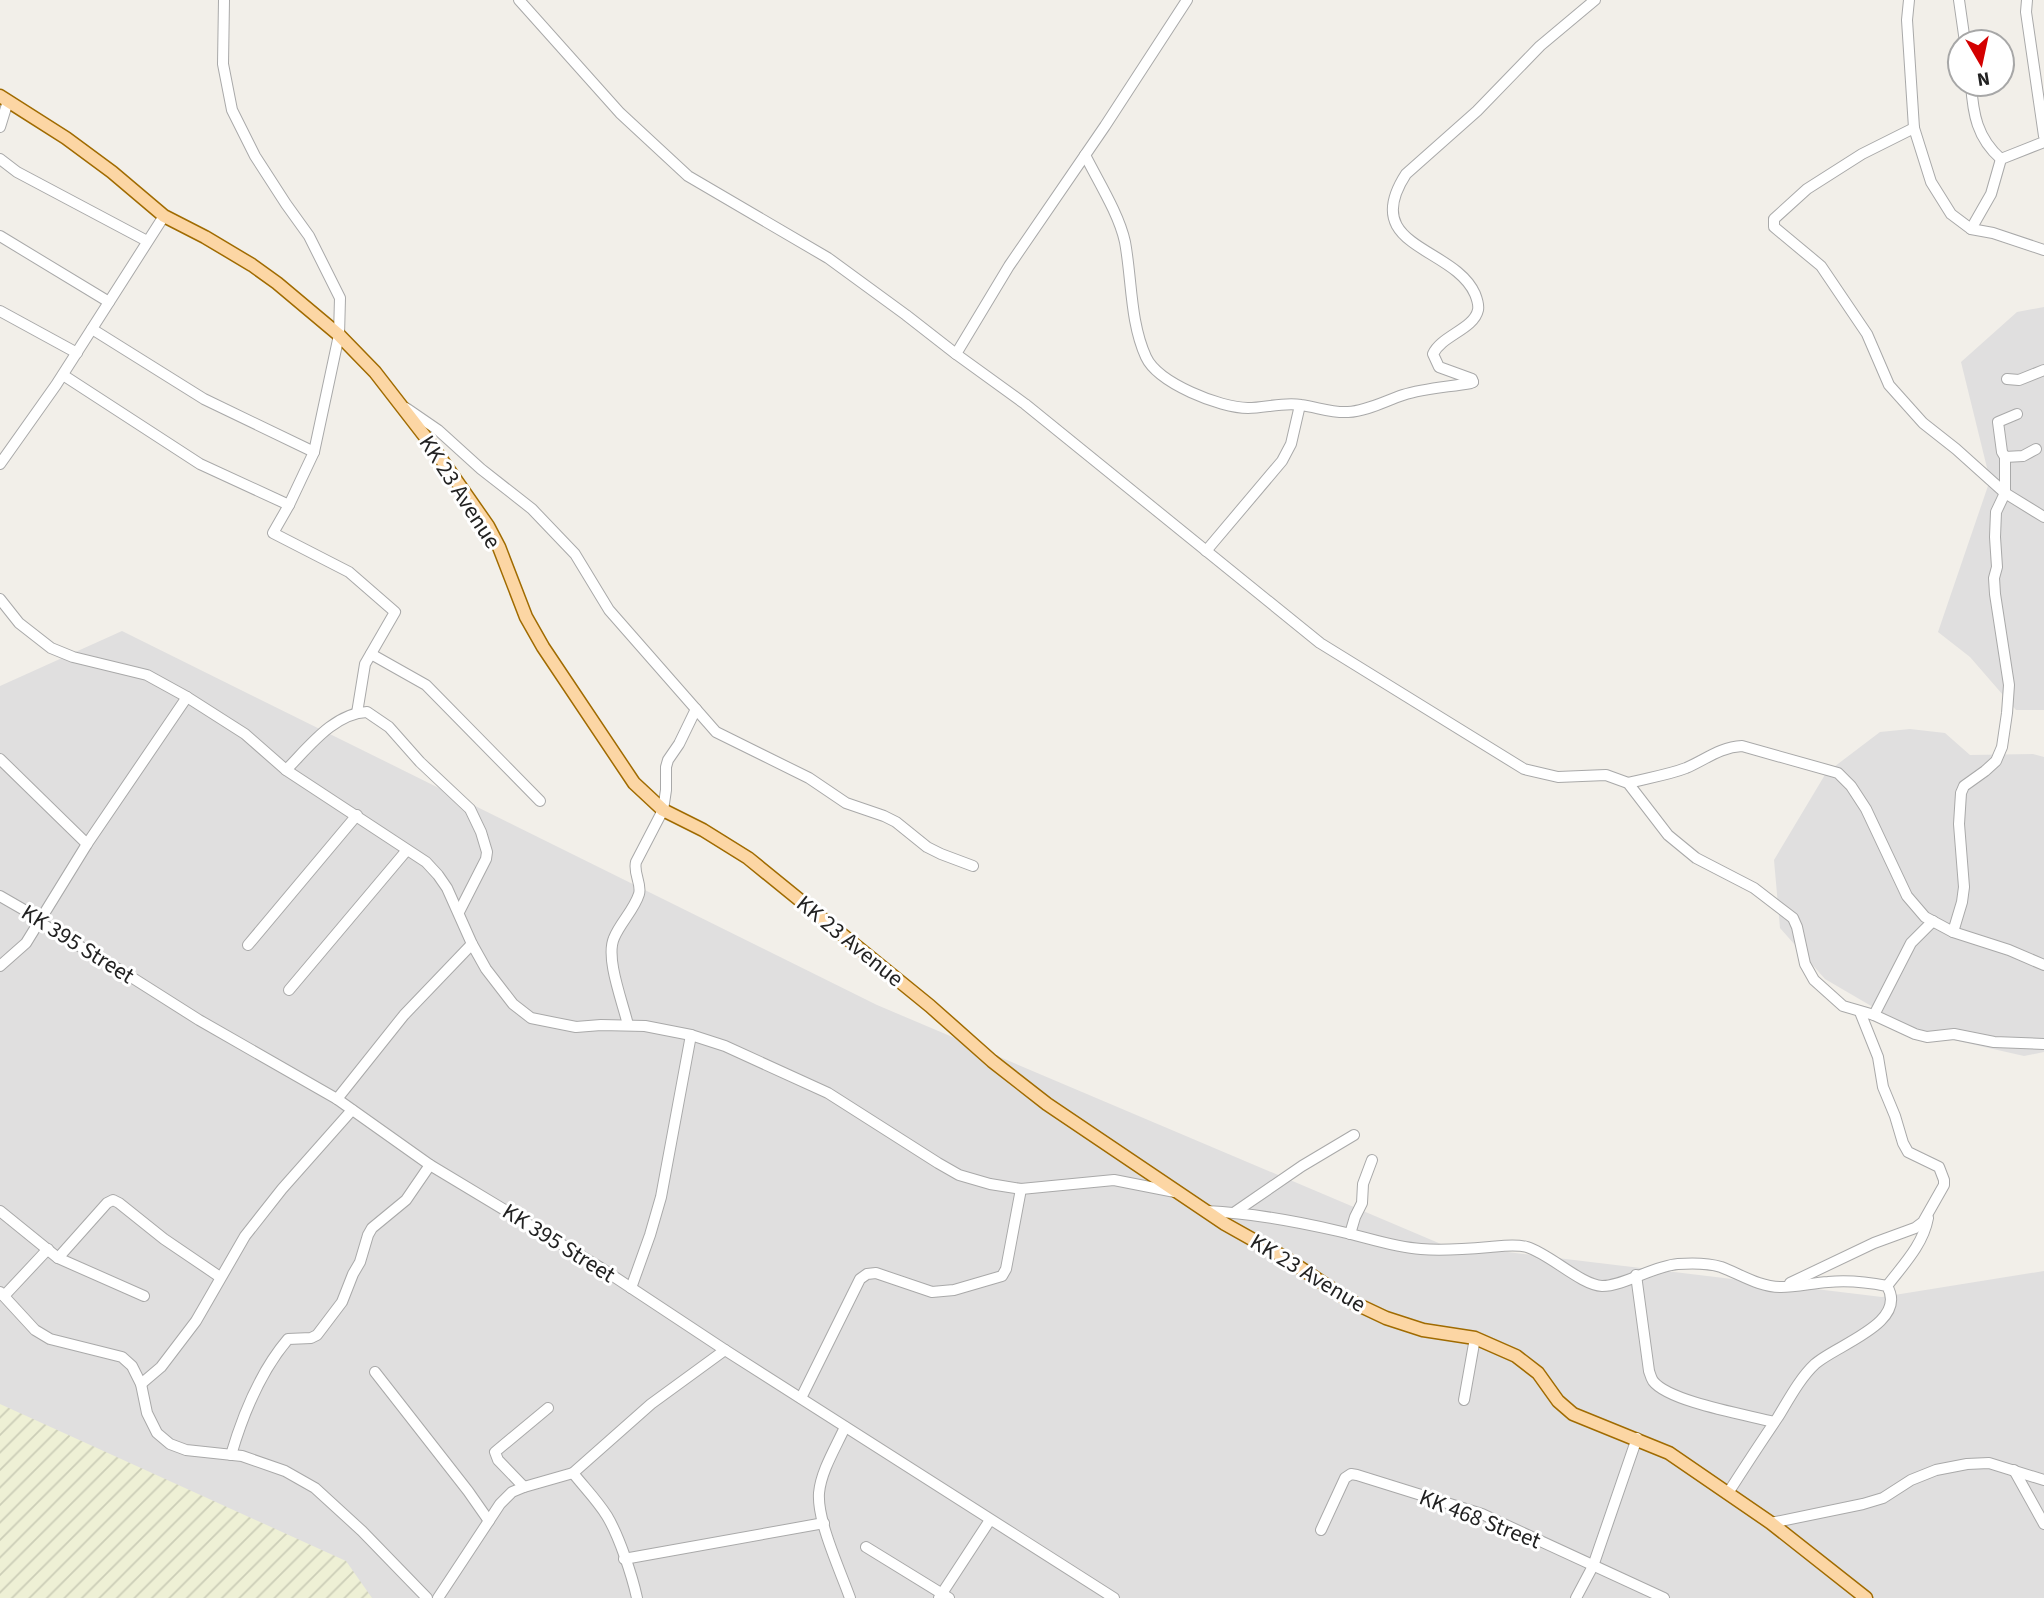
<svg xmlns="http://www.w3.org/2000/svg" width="2044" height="1598" viewBox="0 0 2044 1598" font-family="'Source Sans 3',sans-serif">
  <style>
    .residential { fill: #e0dfdf }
    .farmland { fill: url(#farmland-furrows) }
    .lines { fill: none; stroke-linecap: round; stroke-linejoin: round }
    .minor-casing { stroke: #a9a9a9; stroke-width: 12 }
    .major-casing { stroke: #a06b00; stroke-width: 15 }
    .minor { stroke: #fff; stroke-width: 10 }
    .major { stroke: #fcd6a4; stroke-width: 12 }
    .labels { text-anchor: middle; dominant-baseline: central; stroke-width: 6; stroke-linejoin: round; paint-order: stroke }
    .street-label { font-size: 23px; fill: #222; stroke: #fff }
  </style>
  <defs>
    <pattern id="farmland-furrows" width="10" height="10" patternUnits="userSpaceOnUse" patternTransform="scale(1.75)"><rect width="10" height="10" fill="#eef0d5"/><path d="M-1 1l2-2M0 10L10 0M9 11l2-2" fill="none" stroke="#ccceb7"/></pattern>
  </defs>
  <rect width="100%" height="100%" fill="#f2efe9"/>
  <g class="residential">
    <polygon points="2044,307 2044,710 2016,710 1970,657 1938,632 1990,480 1961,362 2017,312"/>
    <polygon points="122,631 877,1005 1441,1244 1882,1297 2044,1271 2044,1598 210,1598 0,1460 0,686"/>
    <polygon points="1910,729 1945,733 1970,755 2033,754 2044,757 2044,1052 2024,1056 1914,1031 1825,979 1780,928 1774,860 1826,773 1880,732"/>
  </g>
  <polygon class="farmland" points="0,1404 346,1561 372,1598 0,1598"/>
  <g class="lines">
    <g class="minor-casing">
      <g id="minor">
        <polyline points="224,0 223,64 232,110 255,156 286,204 309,236 340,298 339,335 314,452 289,505 273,533 349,572 395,612 365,664 357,713"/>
        <polyline points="519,0 620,113 688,176 828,258 906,315 956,354"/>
        <polyline points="1187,0 1105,126 1009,266 956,354 1025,404 1320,643 1524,769 1558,777 1606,775 1628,783 1668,835 1696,858 1754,888 1793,918 1797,927 1805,964 1814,980 1843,1006 1874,1015 1915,1034 1927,1037 1954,1034 1994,1042 2044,1044"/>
        <polyline points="1909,0 1907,20 1914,128 1931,182 1951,214 1971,229 1993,233 2044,250"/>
        <polyline points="1959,0 1965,42"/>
        <polyline points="2027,0 2026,12 2044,136"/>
        <path d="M 1971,84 C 1973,114 1977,138 2001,159"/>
        <polyline points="0,127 8,101"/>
        <polyline points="1914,128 1862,154 1807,189 1774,219 1774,227 1821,266 1867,334 1889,385 1923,423 1956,449 2005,493 2044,517"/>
        <path d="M 1085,155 C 1098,181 1119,214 1125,242 C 1132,280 1130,322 1146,357 C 1158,383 1220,408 1248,408 C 1265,408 1283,402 1301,405 C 1317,407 1331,413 1348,412 C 1367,411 1385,401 1403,395 C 1425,388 1449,387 1471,383 L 1473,382"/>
        <polyline points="0,159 17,172 147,241"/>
        <polyline points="1971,229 1991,194 2001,159 2044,142"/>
        <polyline points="0,236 109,302"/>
        <polyline points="0,311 77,353"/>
        <polyline points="92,329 204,399 314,452"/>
        <polyline points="63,375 200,464 289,505"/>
        <polyline points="2007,379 2019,380 2044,370"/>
        <path d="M 1473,382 L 1472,379 L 1439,367 L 1433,354 C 1441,336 1474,329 1478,310 C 1479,305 1477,299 1475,294 C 1454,246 1358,248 1406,174 L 1477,111 L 1540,46 L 1595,0"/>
        <polyline points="406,408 438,430 481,469 532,509 575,554 609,610 716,732 809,778 846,803 884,816 896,822 927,847 941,854 973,866"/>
        <polyline points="2017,414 1998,422 2002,452 2005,457 2023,456 2036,449"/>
        <polyline points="0,464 56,385 164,216"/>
        <polyline points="1206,551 1282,461 1291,444 1300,405"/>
        <polyline points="0,599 19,623 51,648 73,657 147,675 187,697 245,734 286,770 426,862 438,875 447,888 472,944 486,969 513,1004 531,1018 576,1027 601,1025 645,1026 691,1035 725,1046 828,1093 938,1163 959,1175 990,1184 1021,1189 1114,1180 1175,1192"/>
        <polyline points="371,654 426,685 540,801"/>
        <polyline points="0,759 87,844"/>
        <path d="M 286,770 C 308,748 334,713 367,712 L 389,727 L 420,762 L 470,809 L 481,832 L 487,852 L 486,859 L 459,912"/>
        <path d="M 1628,783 C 1647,778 1668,775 1686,768 C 1705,760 1720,747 1742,746 L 1838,773 L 1851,786 L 1866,809 L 1907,896 L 1925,917 L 1953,932 L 2009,950 L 2044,965"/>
        <polyline points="0,896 26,911 39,922 128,975 199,1020 337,1099 430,1165 601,1268 725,1350 1114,1598"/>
        <polyline points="1953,932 1962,902 1964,887 1959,824 1961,793 1964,786 1985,771 1996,761 2002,747 2007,713 2009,685 1995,594 1994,578 1997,567 1995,537 1996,512 2005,493 2005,457"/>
        <polyline points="248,945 357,815"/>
        <polyline points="0,966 26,943 87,844 187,697"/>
        <polyline points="289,990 407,850"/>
        <polyline points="1874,1015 1911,943 1933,921"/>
        <path d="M 628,1025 C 623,1003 605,958 614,938 C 620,923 634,910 639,894 C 642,884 633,873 636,862 L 663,810 L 666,790 L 666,767 L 668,760 L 679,744 L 696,709"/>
        <polyline points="337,1099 404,1015 472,944"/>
        <polyline points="0,1211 58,1258 144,1296"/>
        <path d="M 1207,1211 C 1251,1213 1295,1221 1338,1231 C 1366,1237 1392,1247 1421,1249 C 1444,1251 1467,1249 1490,1247 C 1502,1246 1515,1244 1527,1247 C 1550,1254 1581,1285 1602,1286 C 1624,1286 1653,1266 1678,1264 C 1692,1263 1708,1263 1721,1267 C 1740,1274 1759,1287 1781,1287 C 1796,1287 1813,1283 1828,1282 C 1848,1280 1867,1282 1887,1286 C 1909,1323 1836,1345 1815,1364 C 1800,1378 1789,1399 1778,1417 C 1761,1442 1744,1468 1728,1493"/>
        <polyline points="1235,1212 1302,1166 1354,1135"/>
        <polyline points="1350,1234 1355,1217 1362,1203 1363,1184 1372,1160"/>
        <polyline points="58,1258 107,1203 113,1200 119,1203 164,1239 220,1277"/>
        <path d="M 1636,1275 L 1649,1371 C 1650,1374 1651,1378 1653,1381 C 1669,1402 1748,1415 1774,1422"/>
        <polyline points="1790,1283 1874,1243 1915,1228 1923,1222 1944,1185 1944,1180 1939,1167 1908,1152 1903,1143 1895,1116 1883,1087 1878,1057 1860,1012"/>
        <path d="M 1887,1286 C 1903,1265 1923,1245 1928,1218"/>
        <polyline points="631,1288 650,1235 661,1197 691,1035"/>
        <polyline points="0,1292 35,1330 50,1339 122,1357 132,1366 141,1384 147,1413 157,1433 170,1444 186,1450 242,1456 285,1471 315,1488 362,1531 427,1598"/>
        <polyline points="4,1296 48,1249"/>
        <polyline points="375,1372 468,1491 489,1521"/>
        <polyline points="141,1384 161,1367 196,1321 245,1236 282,1189 352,1110"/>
        <polyline points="801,1398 860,1279 867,1274 876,1273 932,1292 954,1290 1002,1276 1006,1269 1021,1189"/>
        <polyline points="1464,1400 1475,1338"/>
        <path d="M 845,1427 C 836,1447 821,1471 819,1493 C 817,1521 840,1570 850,1598"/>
        <path d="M 231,1455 C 243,1414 260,1372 288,1339 L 311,1338 L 317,1335 L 342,1302 L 353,1274 L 360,1262 L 368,1235 L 372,1228 L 406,1200 L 430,1165"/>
        <polyline points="2014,1470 2044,1524"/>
        <path d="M 573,1473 C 584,1487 597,1500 607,1516 C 619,1536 632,1575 637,1598"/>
        <polyline points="524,1487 498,1460 495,1452 548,1408"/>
        <polyline points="1771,1523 1863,1504 1883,1498 1911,1480 1936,1470 1967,1464 1989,1463 2044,1480"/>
        <polyline points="1321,1530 1345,1478 1351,1474 1357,1475 1482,1514 1664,1598"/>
        <polyline points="866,1547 949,1598"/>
        <polyline points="624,1559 824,1523"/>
        <polyline points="438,1598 500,1504 512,1492 524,1487 573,1473 651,1404 725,1350"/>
        <polyline points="939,1598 990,1520"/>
        <polyline points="1576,1598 1593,1566 1637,1438"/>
      </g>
    </g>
    <g class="major-casing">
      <polyline id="major" points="0,96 66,138 112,172 164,216 205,237 252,265 277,283 339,335 375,372 430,443 488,526 499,547 526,617 543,647 634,783 663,810 703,830 748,858 930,1006 992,1061 1047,1104 1225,1224 1284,1257 1350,1301 1386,1318 1423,1330 1475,1338 1516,1356 1538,1373 1558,1401 1573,1414 1669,1453 1771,1523 1866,1598"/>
    </g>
    <use href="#minor" class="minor"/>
    <use href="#major" class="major"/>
  </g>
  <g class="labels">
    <g class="street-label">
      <text transform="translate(460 492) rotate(57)">KK 23 Avenue</text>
      <text transform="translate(850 941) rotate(39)">KK 23 Avenue</text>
      <text transform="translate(78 944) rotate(32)">KK 395 Street</text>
      <text transform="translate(559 1243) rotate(32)">KK 395 Street</text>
      <text transform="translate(1308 1273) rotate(31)">KK 23 Avenue</text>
      <text transform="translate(1480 1519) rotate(21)">KK 468 Street</text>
    </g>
  </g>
  <g transform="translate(1981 63) rotate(171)"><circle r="33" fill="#ffffff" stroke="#a7a7a7" stroke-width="2"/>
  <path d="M0-5L12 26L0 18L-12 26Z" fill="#d40000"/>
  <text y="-10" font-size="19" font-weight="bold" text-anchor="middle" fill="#222222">N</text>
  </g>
</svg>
